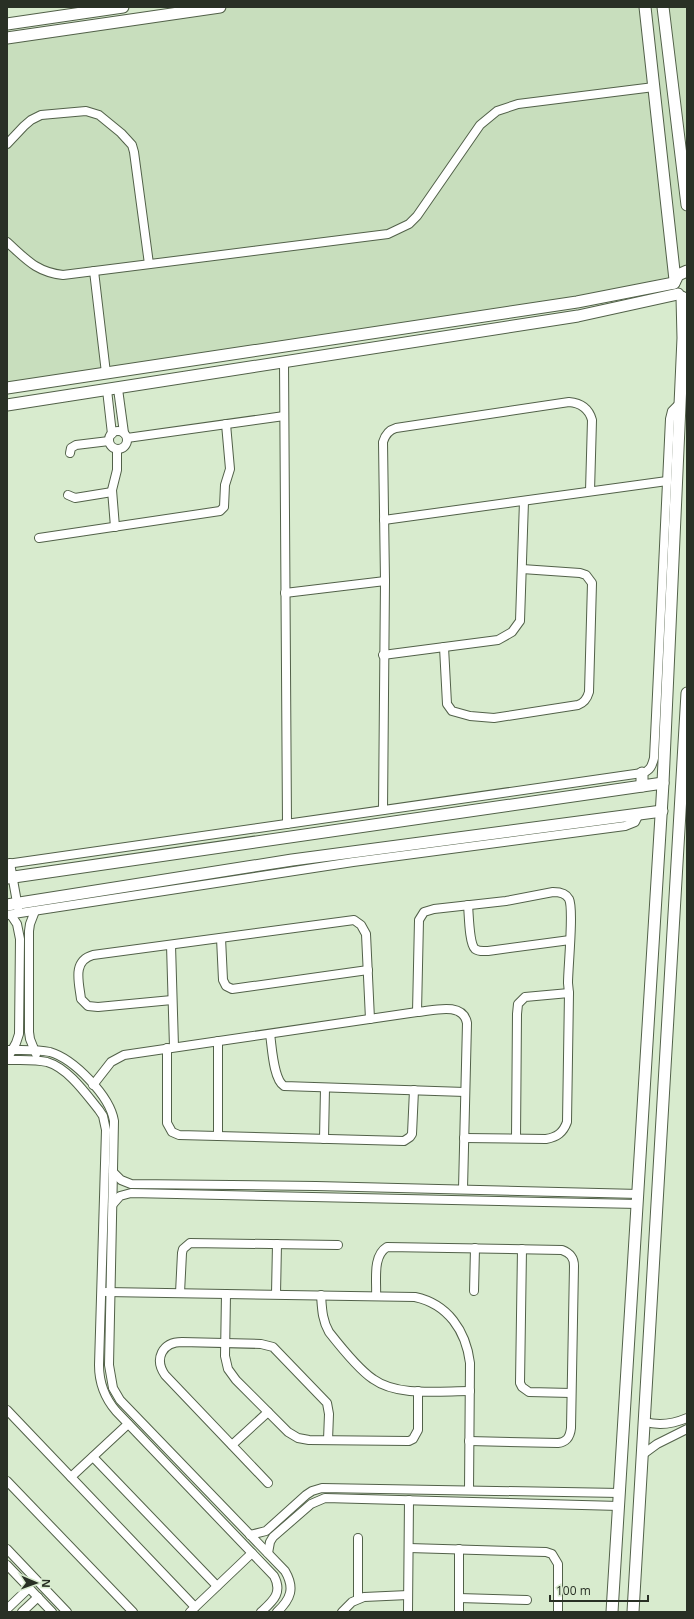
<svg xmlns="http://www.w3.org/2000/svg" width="694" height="1619" viewBox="0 0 694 1619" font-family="'Open Sans',sans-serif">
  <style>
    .built { fill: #c8debd }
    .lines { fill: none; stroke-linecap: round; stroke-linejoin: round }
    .street-casing { stroke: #526149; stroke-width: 10 }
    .secondary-casing { stroke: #526149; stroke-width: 13 }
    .street { stroke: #fff; stroke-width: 8 }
    .secondary { stroke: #fff; stroke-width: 11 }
  </style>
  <rect width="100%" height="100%" fill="#d8ebce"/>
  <polygon class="built" points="188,7 687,7 687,273 580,297 7,384 7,34"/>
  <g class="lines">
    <g class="street-casing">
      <g id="street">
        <polyline points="7,144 24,126 31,120 41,115 86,111 99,115 121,133 132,145 134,152 149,264"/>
        <path d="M 7,242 C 26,259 36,272 63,275 L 388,234 L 409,224 L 417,216 L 480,125 L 497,111 L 518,104 L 654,87"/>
        <polyline points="94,271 106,373"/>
        <polyline points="284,362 287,824"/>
        <polyline points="118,389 124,433"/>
        <polyline points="107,390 112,434"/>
        <circle cx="118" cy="440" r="9"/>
        <polyline points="127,438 284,416"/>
        <polyline points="70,453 71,448 76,445 109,441"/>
        <polyline points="68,495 75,498 112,492"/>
        <polyline points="384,520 667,481"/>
        <polyline points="115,527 112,490 117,470 117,449"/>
        <polyline points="39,538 220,511 224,507 225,485 230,469 226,424"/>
        <polyline points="285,593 385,581"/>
        <path d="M 444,647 L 447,704 L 452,711 L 470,716 L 494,718 L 578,705 C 584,703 587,699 589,692 L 592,583 L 586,575 L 580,573 L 522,569"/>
        <polyline points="383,655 498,640 512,632 520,621 524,501"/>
        <path d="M 383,810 L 385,581 L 383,442 C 385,435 389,430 396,428 L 569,402 C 581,403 589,409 592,420 L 590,491"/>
        <polyline points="10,863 18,908"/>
        <path d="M 7,864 L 642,773 C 650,771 652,766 654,758 L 670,419 L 672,411 L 680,403"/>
        <path d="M 468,905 C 469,915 469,943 475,949 C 479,952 484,951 488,951 L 570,940"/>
        <polyline points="35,911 30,924 29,931 29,1032 30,1039 36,1054"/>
        <polyline points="7,915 353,862 625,826 635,822 639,814"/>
        <polyline points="221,938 223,980 226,986 232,989 368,970"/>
        <polyline points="171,945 174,1047"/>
        <path d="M 172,1000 L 98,1007 L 88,1006 L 81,999 C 79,982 72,961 93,955 L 354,920 L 361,925 L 366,934 L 370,1019"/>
        <path d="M 417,1012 L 419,920 L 424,912 L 434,909 L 506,901 L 553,892 C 560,892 566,893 569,899 C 574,909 568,968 568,983 L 569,993 L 567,1122 C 563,1133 557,1137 546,1139 L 464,1138"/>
        <path d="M 270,1034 C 272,1046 273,1079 284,1086 L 465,1092"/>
        <polyline points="218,1041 218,1136"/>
        <polyline points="167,1048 167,1123 172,1132 179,1135 404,1141 410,1137 412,1134 414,1090"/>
        <path d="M 7,1050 C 21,1050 37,1049 50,1052 C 74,1059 110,1096 114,1121 L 109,1365 L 113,1388 L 120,1400 L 285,1571 C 295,1588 291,1599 277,1612"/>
        <polyline points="10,1054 16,1043 19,1034 20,939 17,924 11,915"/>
        <path d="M 7,1060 C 20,1060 35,1059 47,1062 C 68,1068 86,1094 99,1110 L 103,1116 L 106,1130 L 99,1365 C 99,1383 104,1397 116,1411 L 274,1576 C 283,1593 273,1601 261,1612"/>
        <path d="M 93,1085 L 111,1062 L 124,1055 L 417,1012 C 432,1011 463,1001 467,1023 L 463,1189"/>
        <polyline points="516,1138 517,1014 518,1004 525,997 569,993"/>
        <polyline points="324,1139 325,1088"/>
        <polyline points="113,1172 121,1180 131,1184 316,1186 639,1194"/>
        <polyline points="113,1204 120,1196 131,1193 638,1204"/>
        <polyline points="522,1249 520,1383 522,1387 529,1392 571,1393"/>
        <polyline points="474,1291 475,1248"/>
        <path d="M 106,1292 L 415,1297 C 448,1304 466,1331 470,1363 L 469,1490"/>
        <polyline points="180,1293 182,1253 183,1249 190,1243 338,1245"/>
        <polyline points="226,1294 225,1356 228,1369 236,1380 288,1432 298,1438 309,1440 409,1441 413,1439 418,1430 418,1391"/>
        <polyline points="276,1294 277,1244"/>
        <path d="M 321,1295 C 322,1308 322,1320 329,1332 C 340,1346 358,1369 373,1379 C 398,1397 440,1391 470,1391"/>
        <path d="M 376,1296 C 377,1281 372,1256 387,1247 L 562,1250 C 570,1253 574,1257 574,1266 L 571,1428 C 570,1437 567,1442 558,1443 L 469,1441"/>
        <polyline points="7,1410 195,1607"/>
        <path d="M 645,1422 C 660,1426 673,1424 687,1418"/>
        <polyline points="232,1445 268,1412"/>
        <polyline points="642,1455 657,1444 687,1429"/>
        <polyline points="93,1457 217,1586"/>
        <polyline points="71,1477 128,1424"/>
        <polyline points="7,1481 133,1612"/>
        <path d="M 268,1483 L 165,1375 C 154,1359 162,1342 182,1342 L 261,1344 L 273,1347 L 327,1403 L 329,1414 L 328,1440"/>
        <polyline points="250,1535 266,1531 306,1495 312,1491 322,1488 620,1493"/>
        <polyline points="409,1548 546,1552 552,1554 558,1564 558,1612"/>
        <polyline points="7,1549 67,1612"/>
        <polyline points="268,1553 270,1542 273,1537 311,1504 325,1498 619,1506"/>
        <polyline points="7,1565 52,1612"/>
        <polyline points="358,1598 358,1538"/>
        <polyline points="459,1598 527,1600"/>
        <polyline points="7,1609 29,1588"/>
        <polyline points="22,1612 38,1597"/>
        <polyline points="190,1612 252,1553"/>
        <polyline points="342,1612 352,1602 364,1597 408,1595"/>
        <polyline points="408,1612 409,1500"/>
        <polyline points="459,1612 459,1549"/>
      </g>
    </g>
    <g class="secondary-casing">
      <g id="secondary">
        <polyline points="645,7 675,280"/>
        <polyline points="663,7 687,205"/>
        <polyline points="7,24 123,7"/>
        <polyline points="7,38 220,7"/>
        <polyline points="674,283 678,275 687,271"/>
        <polyline points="7,388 577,302 674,283"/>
        <polyline points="7,405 578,316 678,294"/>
        <polyline points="642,773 642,786"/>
        <polyline points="7,878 663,783"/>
        <polyline points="7,905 292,860 662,811"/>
        <polyline points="612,1612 663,783 683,338 682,297"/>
        <polyline points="633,1612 687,693"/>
      </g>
    </g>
    <use href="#street" class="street"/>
    <use href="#secondary" class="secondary"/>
  </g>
  <rect width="694" height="1619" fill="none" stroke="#293025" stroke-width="16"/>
  <g transform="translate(36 1583) rotate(92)" stroke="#d8ebce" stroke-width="3" paint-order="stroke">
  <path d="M0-3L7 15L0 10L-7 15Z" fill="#293025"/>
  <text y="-6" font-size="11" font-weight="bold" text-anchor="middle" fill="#293025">N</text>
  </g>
  <path d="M550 1595v6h98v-6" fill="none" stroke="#293025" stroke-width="2"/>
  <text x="556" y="1595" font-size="12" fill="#293025" stroke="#d8ebce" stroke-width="3" paint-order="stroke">100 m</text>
</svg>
